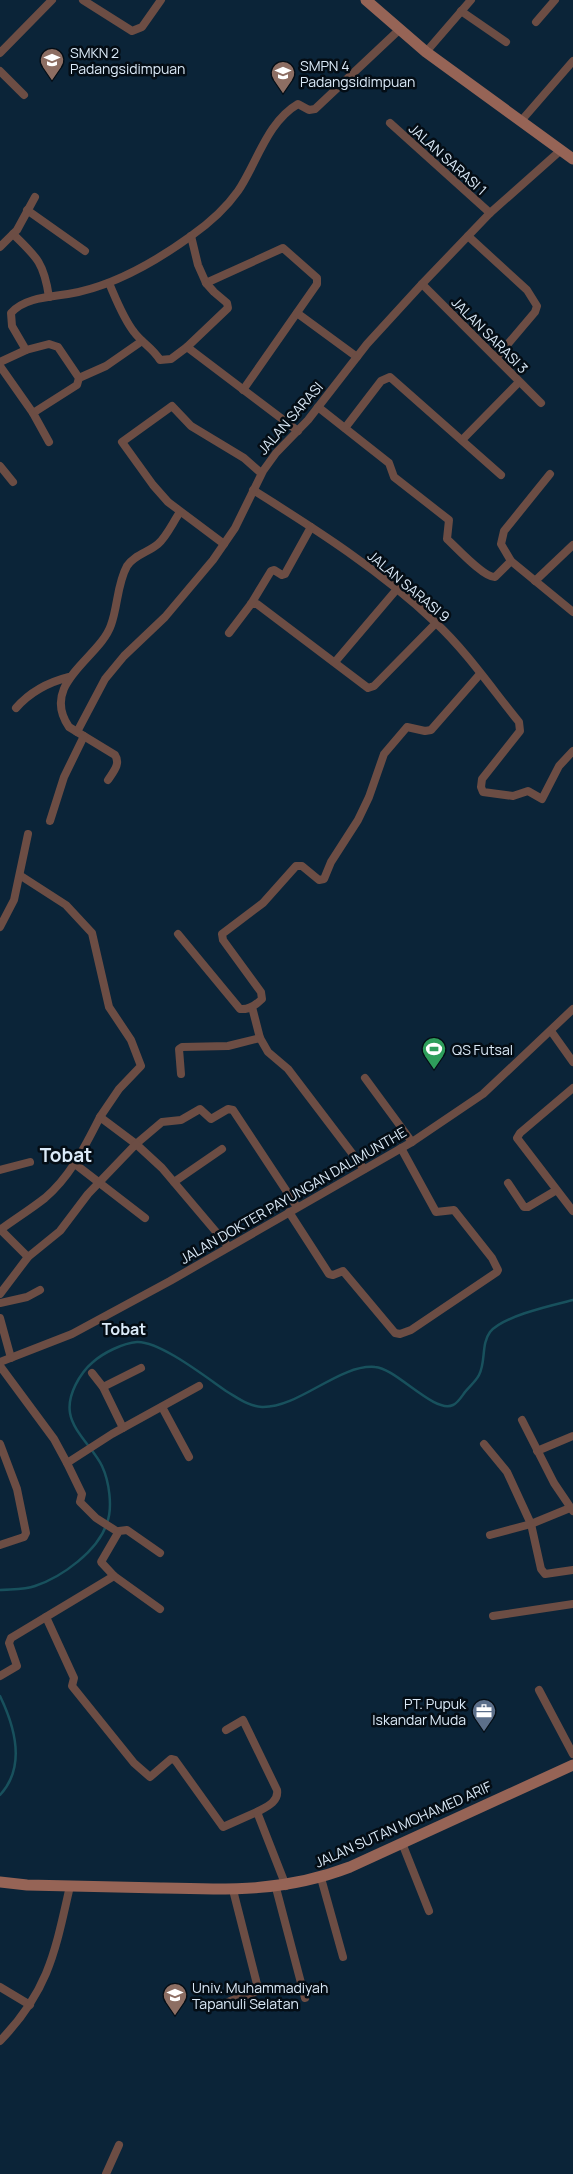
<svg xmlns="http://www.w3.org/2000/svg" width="573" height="2174" viewBox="0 0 573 2174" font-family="Manrope,sans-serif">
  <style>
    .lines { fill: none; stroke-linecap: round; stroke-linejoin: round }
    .stream { stroke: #18515d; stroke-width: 2.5 }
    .street { stroke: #6c4d44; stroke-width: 8 }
    .secondary { stroke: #966456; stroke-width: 11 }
    .labels { text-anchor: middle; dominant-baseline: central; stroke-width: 5; stroke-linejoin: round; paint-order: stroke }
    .poi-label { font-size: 14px; fill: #dbeaf8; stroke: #040d15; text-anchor: start }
    .street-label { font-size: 14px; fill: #dbeaf8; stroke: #040d15 }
    .quarter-label { font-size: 16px; font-weight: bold; fill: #dbeaf8; stroke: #040d15 }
    .district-label { font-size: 19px; font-weight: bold; fill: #dbeaf8; stroke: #040d15 }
  </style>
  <rect width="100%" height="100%" fill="#0b2438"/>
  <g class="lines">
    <g class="stream">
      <path d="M 0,1590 C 11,1589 25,1590 35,1586 C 62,1577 98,1551 107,1523 C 113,1507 109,1481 102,1466 C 94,1449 73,1432 70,1413 C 67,1395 80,1373 93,1362 C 103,1353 123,1343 137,1342 C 160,1341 207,1378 226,1391 C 238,1398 248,1406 262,1407 C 299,1408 339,1364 375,1367 C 396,1368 434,1414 453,1405 C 458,1403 462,1396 465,1392 C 469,1387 476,1381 479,1375 C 486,1362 481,1344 490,1332 C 503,1316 553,1305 573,1300"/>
      <path d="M 0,1696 C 15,1727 26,1767 0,1795"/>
    </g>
    <g class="street">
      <polyline points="83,0 132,31 142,27 161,0"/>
      <polyline points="461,11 506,42"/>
      <polyline points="536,22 555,0"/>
      <polyline points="426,52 471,0"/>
      <polyline points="0,53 52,0"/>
      <polyline points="0,71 24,95"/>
      <polyline points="521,121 573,61"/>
      <polyline points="390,123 490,213"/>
      <polyline points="27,210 85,251"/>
      <path d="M 13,234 C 37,257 44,263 49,297"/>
      <polyline points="191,236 198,265 206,283 283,248 317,278 317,284 243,390"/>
      <polyline points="468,236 527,290 537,306 535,312 496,358"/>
      <polyline points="0,247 17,230 35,197"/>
      <path d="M 109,283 C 116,299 123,318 134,332 C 142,343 153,348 160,360 L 171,359 L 187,347 L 298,431"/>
      <polyline points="422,284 541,403"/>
      <polyline points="297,313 357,357"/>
      <polyline points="187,347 228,308 227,303 214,292 206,283"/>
      <polyline points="0,362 26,350"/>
      <polyline points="0,366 33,413"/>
      <polyline points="79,378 106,366 142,341"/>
      <path d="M 318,407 L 389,463 L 394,477 L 449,520 L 447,539 C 456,547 484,578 495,577 L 511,561"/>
      <polyline points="345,428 381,381 390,377 501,475"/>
      <polyline points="463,439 519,382"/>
      <path d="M 49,442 L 33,413 L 77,385 L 79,378 L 58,347 L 49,344 L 26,350 L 12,326 L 11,313 C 24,298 49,297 68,294 C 112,287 155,262 191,236 C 208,224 226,208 238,191 C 257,163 267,122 298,104 L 309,110 L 315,109 L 400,29"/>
      <polyline points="0,466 13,482"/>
      <polyline points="550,474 504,531 501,544 511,561 573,612"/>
      <path d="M 253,490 C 317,530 381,571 436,623 C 467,652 492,689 519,722 L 520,731 L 482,779 L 481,787 L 483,792 L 513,796 L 528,791 L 542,799 L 559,766 L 573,751"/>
      <polyline points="224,544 168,502 153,485 122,442 172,406 191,426 244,458 261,473"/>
      <polyline points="535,581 573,545"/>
      <polyline points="251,604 257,604 368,688 374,686 436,623"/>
      <polyline points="229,633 251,604 271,571 274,570 282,575 285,574 311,527"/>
      <polyline points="335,662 397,589"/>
      <path d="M 16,708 C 30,692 49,682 69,677"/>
      <polyline points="77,732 105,679 124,656 165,617 213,560 235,528 263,471 276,453 308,420 367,344 422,284 490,213 561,150"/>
      <path d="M 108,780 C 113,772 121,764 115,755 L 69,727 C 39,683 100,658 111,625 C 118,606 117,584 127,566 C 134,555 149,552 158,544 C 167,536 173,522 180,512"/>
      <polyline points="50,821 64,777 84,736"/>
      <polyline points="21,876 66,905 92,933 109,1007 131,1040 141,1066 119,1089 100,1117"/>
      <polyline points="0,927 14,900 28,834"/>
      <path d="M 178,934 L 240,1009 C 249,1010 256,1005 262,999 L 261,992 L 223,940 L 222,934 L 263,903 L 296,866 L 302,866 L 319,880 L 324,879 L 331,862 L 358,820 L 369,797 L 384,754 L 407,727 L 425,731 L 431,730 L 480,674"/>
      <polyline points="252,1007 260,1038 268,1052 288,1069 364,1169"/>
      <polyline points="551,1031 573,1062"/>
      <polyline points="181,1074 179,1049 182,1047 228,1046 260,1038"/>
      <polyline points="365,1078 412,1142"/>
      <polyline points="573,1088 520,1133 517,1138 573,1211"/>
      <polyline points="75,1164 145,1218"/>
      <polyline points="0,1170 30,1162"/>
      <polyline points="174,1182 222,1149"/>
      <polyline points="508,1183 524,1207 528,1207 555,1191"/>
      <polyline points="289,1212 329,1274 333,1275 343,1271 395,1333 400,1334 411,1330 497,1272 498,1270 492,1258 454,1210 436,1212 401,1148"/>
      <polyline points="0,1229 28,1257"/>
      <path d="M 0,1230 C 15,1219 31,1209 45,1198 C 71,1176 85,1146 100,1117 L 136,1144 L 162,1122 L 181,1120 L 200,1109 L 211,1119 L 228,1109 L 233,1110 L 297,1207"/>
      <polyline points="0,1294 28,1257 60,1231 88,1194 136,1144 162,1168 228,1246"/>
      <polyline points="0,1303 27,1297 40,1290"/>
      <polyline points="0,1318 11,1358"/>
      <polyline points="0,1362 72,1334 170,1281 412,1142 483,1094 573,1009"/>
      <polyline points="0,1366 54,1439 67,1463 112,1434 199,1386"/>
      <polyline points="92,1373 103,1387 123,1428"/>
      <polyline points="103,1387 141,1368"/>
      <polyline points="162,1407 189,1457"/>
      <polyline points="522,1420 554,1483 573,1511"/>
      <polyline points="0,1444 17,1489 26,1533 24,1537 0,1545"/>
      <polyline points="484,1444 507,1472 531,1524 541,1569 545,1574 573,1570"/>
      <polyline points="537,1451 573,1436"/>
      <polyline points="67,1463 82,1494 80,1502 96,1518 118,1532"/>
      <polyline points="490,1535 531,1524 570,1508"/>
      <polyline points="160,1553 127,1530 119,1531 101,1562 114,1576 160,1609"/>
      <polyline points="493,1616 573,1604"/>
      <polyline points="46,1617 74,1678 72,1686 134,1763 150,1777 171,1759 175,1760 223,1827 257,1812"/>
      <polyline points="0,1676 17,1666 9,1643 11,1638 114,1576"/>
      <polyline points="539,1690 573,1754"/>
      <path d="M 226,1730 L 243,1720 L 277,1790 C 279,1802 266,1807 257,1812 L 286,1886"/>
      <polyline points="402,1843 429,1911"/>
      <polyline points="321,1878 343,1957"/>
      <polyline points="276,1888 305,1998"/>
      <polyline points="0,1987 30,2005"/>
      <polyline points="230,2001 255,1992 258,1988 233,1890"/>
      <path d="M 0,2041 C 49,1990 55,1952 70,1886"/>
      <polyline points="106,2174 119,2145"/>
    </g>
    <g class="secondary">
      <polyline points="366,0 426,52 573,159"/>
      <path d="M 0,1882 L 27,1885 C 72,1886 116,1887 161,1888 C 229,1890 285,1892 350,1867 L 573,1765"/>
    </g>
  </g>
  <defs>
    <g id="university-pin" transform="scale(1.25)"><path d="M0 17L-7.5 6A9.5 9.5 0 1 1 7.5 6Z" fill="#8d6e63" stroke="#040d15"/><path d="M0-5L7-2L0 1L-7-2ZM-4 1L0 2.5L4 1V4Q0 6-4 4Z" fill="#fff"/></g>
    <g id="stadium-pin" transform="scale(1.25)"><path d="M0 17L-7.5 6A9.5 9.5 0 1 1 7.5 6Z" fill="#2e9e5b" stroke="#040d15"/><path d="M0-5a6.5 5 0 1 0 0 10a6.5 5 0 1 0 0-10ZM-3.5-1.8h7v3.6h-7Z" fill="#fff"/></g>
    <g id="office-pin" transform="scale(1.25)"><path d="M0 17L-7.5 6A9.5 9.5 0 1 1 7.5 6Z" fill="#5c6f8a" stroke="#040d15"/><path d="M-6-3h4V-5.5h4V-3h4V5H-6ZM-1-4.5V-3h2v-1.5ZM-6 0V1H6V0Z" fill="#fff"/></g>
  </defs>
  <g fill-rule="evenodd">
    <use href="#university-pin" x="52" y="60"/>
    <use href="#university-pin" x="283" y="73"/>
    <use href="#stadium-pin" x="434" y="1049"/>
    <use href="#office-pin" x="484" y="1711"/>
    <use href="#university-pin" x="175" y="1995"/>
  </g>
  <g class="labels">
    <g class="poi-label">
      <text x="70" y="52">SMKN 2<tspan x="70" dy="16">Padangsidimpuan</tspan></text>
      <text x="300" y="65">SMPN 4<tspan x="300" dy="16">Padangsidimpuan</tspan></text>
      <text x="452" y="1049">QS Futsal</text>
      <text x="466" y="1703" text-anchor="end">PT. Pupuk<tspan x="466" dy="16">Iskandar Muda</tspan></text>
      <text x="192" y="1987">Univ. Muhammadiyah<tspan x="192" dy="16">Tapanuli Selatan</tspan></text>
    </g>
    <g class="street-label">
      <text transform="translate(448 159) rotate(42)">JALAN SARASI 1</text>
      <text transform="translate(490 335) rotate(45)">JALAN SARASI 3</text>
      <text transform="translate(290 418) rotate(-49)">JALAN SARASI</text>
      <text transform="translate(409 586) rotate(40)">JALAN SARASI 9</text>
      <text transform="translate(293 1195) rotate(-30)">JALAN DOKTER PAYUNGAN DALIMUNTHE</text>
      <text transform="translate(403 1824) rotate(-24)">JALAN SUTAN MOHAMED ARIF</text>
    </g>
    <g class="quarter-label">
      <text x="124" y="1329">Tobat</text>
    </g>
    <g class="district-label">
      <text x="66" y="1155">Tobat</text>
    </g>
  </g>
</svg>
